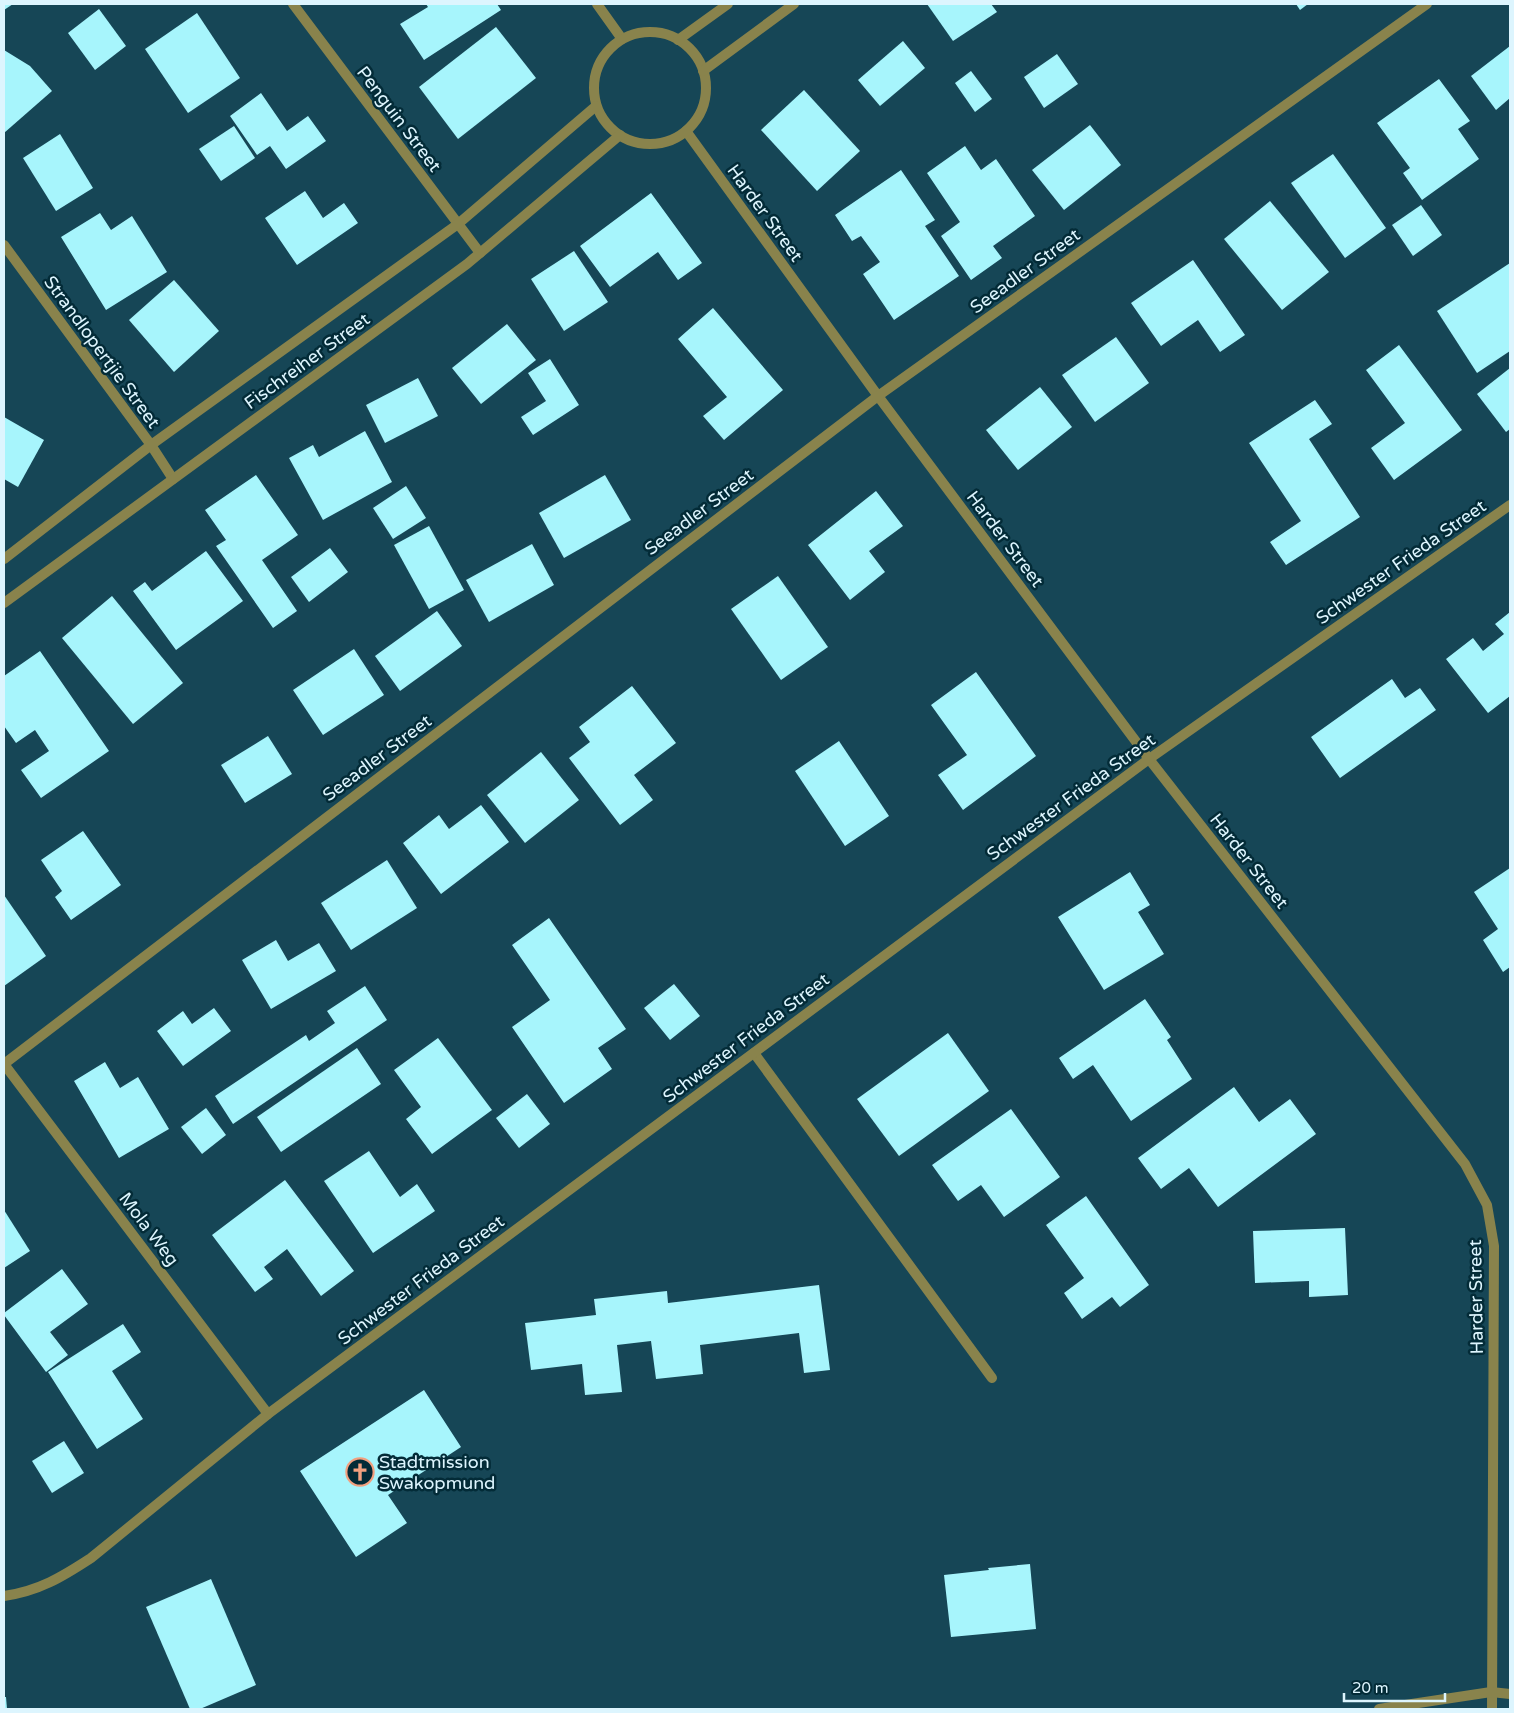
<svg xmlns="http://www.w3.org/2000/svg" width="1514" height="1713" viewBox="0 0 1514 1713" font-family="'Varela Round',sans-serif">
  <style>
    .building { fill: #a7f5fc }
    .lines { fill: none; stroke-linecap: round; stroke-linejoin: round }
    .minor { stroke: #89834c; stroke-width: 10 }
    .tertiary { stroke: #89834c; stroke-width: 10 }
    .labels { text-anchor: middle; dominant-baseline: central; stroke-width: 5; stroke-linejoin: round; paint-order: stroke }
    .street-label { font-size: 18px; fill: #ddf5fe; stroke: #032b37 }
    .poi-label { font-size: 18px; fill: #ddf5fe; stroke: #032b37; text-anchor: start }
  </style>
  <rect width="100%" height="100%" fill="#164656"/>
  <g class="building">
    <polygon points="4,4 13,4 4,10"/>
    <polygon points="426,4 497,4 501,10 424,60 400,24 428,7"/>
    <polygon points="927,4 991,4 997,12 953,41"/>
    <polygon points="1296,4 1308,4 1300,10"/>
    <polygon points="99,9 126,46 95,70 68,33"/>
    <polygon points="197,13 240,78 188,113 145,49"/>
    <polygon points="496,27 536,78 458,139 419,87"/>
    <polygon points="903,41 925,68 880,106 858,80"/>
    <polygon points="1510,46 1510,98 1496,110 1471,76"/>
    <polygon points="4,50 30,66 52,91 4,133"/>
    <polygon points="1057,54 1078,84 1044,108 1024,77"/>
    <polygon points="971,71 992,99 975,112 955,83"/>
    <polygon points="1439,79 1470,121 1458,129 1479,159 1422,200 1403,173 1410,168 1377,123"/>
    <polygon points="804,90 860,151 817,191 761,130"/>
    <polygon points="261,93 287,131 308,116 326,141 286,169 270,146 257,155 230,116"/>
    <polygon points="1090,125 1121,165 1064,210 1032,170"/>
    <polygon points="234,126 255,158 221,181 199,149"/>
    <polygon points="60,134 93,188 56,211 23,158"/>
    <polygon points="965,146 981,170 996,159 1035,216 993,246 1002,258 971,280 941,236 960,222 927,173"/>
    <polygon points="1333,154 1386,228 1345,258 1291,183"/>
    <polygon points="901,170 935,220 925,226 959,276 894,320 863,274 880,262 861,236 852,241 835,215"/>
    <polygon points="305,191 323,218 344,203 358,223 297,265 265,218"/>
    <polygon points="651,193 702,263 678,280 658,252 610,287 580,246"/>
    <polygon points="1270,201 1329,272 1282,310 1224,239"/>
    <polygon points="1421,205 1442,235 1413,256 1392,225"/>
    <polygon points="100,213 111,230 132,216 167,272 106,310 61,237"/>
    <polygon points="574,251 608,302 564,331 531,279"/>
    <polygon points="1193,260 1245,335 1220,352 1198,320 1161,346 1131,303"/>
    <polygon points="1510,263 1510,351 1477,373 1437,311"/>
    <polygon points="174,280 219,331 174,372 129,320"/>
    <polygon points="713,308 783,390 724,440 703,416 727,397 678,339"/>
    <polygon points="507,324 536,360 481,404 452,368"/>
    <polygon points="1116,337 1149,383 1095,422 1062,375"/>
    <polygon points="1399,345 1462,430 1394,480 1371,448 1405,423 1366,370"/>
    <polygon points="550,359 579,405 533,435 521,417 546,401 528,373"/>
    <polygon points="1510,368 1510,429 1506,432 1477,394"/>
    <polygon points="418,378 438,416 385,443 366,405"/>
    <polygon points="1040,387 1072,427 1018,470 986,430"/>
    <polygon points="1315,400 1332,424 1309,439 1360,517 1286,565 1270,542 1301,521 1249,443"/>
    <polygon points="4,417 44,440 18,487 4,479"/>
    <polygon points="365,431 392,482 323,520 289,458 313,445 319,457"/>
    <polygon points="256,475 298,535 262,560 297,611 273,628 216,546 226,540 205,510"/>
    <polygon points="605,475 631,520 564,558 539,513"/>
    <polygon points="406,486 426,518 393,539 373,508"/>
    <polygon points="876,491 903,526 869,551 885,572 850,600 808,545"/>
    <polygon points="429,526 464,590 429,609 394,545"/>
    <polygon points="532,544 554,585 489,622 466,580"/>
    <polygon points="330,548 348,572 309,602 291,577"/>
    <polygon points="206,551 243,601 176,650 133,591 145,582 152,591"/>
    <polygon points="778,576 828,647 781,680 731,609"/>
    <polygon points="112,596 183,683 133,724 62,638"/>
    <polygon points="437,611 462,646 400,691 375,656"/>
    <polygon points="1510,612 1510,696 1488,713 1446,659 1473,638 1483,651 1504,634 1495,624"/>
    <polygon points="354,649 384,695 323,735 293,690"/>
    <polygon points="40,651 109,751 41,798 21,770 49,751 35,730 16,743 4,726 4,676"/>
    <polygon points="976,672 1036,756 963,810 938,775 967,755 931,705"/>
    <polygon points="1392,679 1405,698 1420,688 1436,710 1340,778 1311,737"/>
    <polygon points="632,686 676,743 634,775 653,800 620,825 569,758 590,742 579,727"/>
    <polygon points="268,736 292,774 245,803 221,765"/>
    <polygon points="839,741 889,816 845,846 795,771"/>
    <polygon points="541,752 579,800 525,843 487,795"/>
    <polygon points="481,805 509,842 441,894 403,843 439,815 449,829"/>
    <polygon points="83,831 121,885 71,920 55,897 62,891 41,860"/>
    <polygon points="387,860 417,908 351,950 321,903"/>
    <polygon points="1510,868 1510,967 1503,972 1483,940 1498,929 1474,892"/>
    <polygon points="1130,872 1150,905 1138,912 1164,954 1104,990 1058,917"/>
    <polygon points="4,895 46,956 4,986"/>
    <polygon points="549,918 626,1029 598,1048 612,1069 564,1103 512,1027 550,1000 512,945"/>
    <polygon points="276,940 288,961 319,943 336,971 271,1009 242,960"/>
    <polygon points="674,984 700,1016 670,1040 644,1008"/>
    <polygon points="365,986 387,1020 233,1124 215,1096 306,1035 309,1041 335,1023 327,1011"/>
    <polygon points="1145,999 1171,1037 1167,1040 1192,1079 1131,1121 1093,1065 1073,1079 1059,1058"/>
    <polygon points="214,1008 231,1031 183,1066 157,1031 183,1011 192,1024"/>
    <polygon points="948,1033 989,1091 899,1156 857,1099"/>
    <polygon points="438,1038 492,1110 432,1154 406,1119 421,1107 394,1070"/>
    <polygon points="357,1048 381,1084 281,1152 257,1117"/>
    <polygon points="105,1062 120,1088 138,1077 169,1129 119,1158 74,1081"/>
    <polygon points="1234,1087 1259,1122 1290,1099 1316,1134 1218,1207 1189,1168 1161,1189 1138,1158"/>
    <polygon points="527,1094 550,1124 519,1148 496,1118"/>
    <polygon points="206,1108 226,1135 202,1154 181,1127"/>
    <polygon points="1011,1109 1060,1177 1004,1217 981,1185 958,1201 932,1165"/>
    <polygon points="369,1151 400,1197 417,1184 435,1211 373,1253 324,1181"/>
    <polygon points="285,1180 354,1271 321,1296 287,1249 264,1267 273,1279 255,1292 212,1235"/>
    <polygon points="1086,1196 1149,1285 1120,1307 1112,1297 1082,1319 1064,1293 1084,1278 1046,1225"/>
    <polygon points="4,1210 30,1251 4,1268"/>
    <polygon points="1345,1228 1348,1295 1309,1297 1309,1281 1255,1283 1253,1231"/>
    <polygon points="62,1269 88,1304 50,1332 68,1355 46,1372 4,1315 4,1313"/>
    <polygon points="819,1285 830,1370 804,1373 799,1333 700,1345 703,1374 656,1379 651,1341 617,1345 622,1392 585,1395 582,1364 531,1370 525,1323 596,1315 594,1299 667,1291 668,1303"/>
    <polygon points="123,1324 141,1352 112,1371 143,1419 97,1449 48,1372"/>
    <polygon points="424,1390 461,1447 388,1495 407,1523 356,1557 300,1471"/>
    <polygon points="64,1441 84,1473 52,1493 32,1461"/>
    <polygon points="1030,1564 1036,1629 951,1637 944,1575 989,1570 988,1568"/>
    <polygon points="211,1579 256,1685 200,1709 190,1709 146,1607"/>
    <polygon points="4,1697 6,1697 7,1709 4,1709"/>
  </g>
  <g class="lines">
    <g class="minor">
      <polyline points="293,4 480,253"/>
      <polyline points="597,4 622,39"/>
      <polyline points="686,131 878,396 1149,759 1465,1164 1487,1205 1494,1246 1492,1709"/>
      <polyline points="4,245 151,445 173,479"/>
      <polyline points="754,1053 992,1378"/>
      <polyline points="4,1064 878,396 1427,4"/>
      <polyline points="4,1064 268,1414"/>
      <path d="M 4,1596 C 39,1591 62,1577 91,1558 L 268,1414 L 1149,759 L 1510,505"/>
    </g>
    <g class="tertiary">
      <circle cx="650" cy="88" r="56"/>
      <polyline points="678,40 728,4"/>
      <polyline points="703,71 794,4"/>
      <polyline points="4,559 151,445 458,224 596,106"/>
      <polyline points="4,603 467,264 620,135"/>
      <polyline points="1379,1709 1491,1692 1510,1694"/>
    </g>
  </g>
  <defs>
    <g id="church-ring" transform="scale(1.4375)"><circle r="9.5" fill="#032b37" stroke="#f2a07f" stroke-width="1.5"/><path d="M-1.2-6h2.4v3.5h3.3v2.4h-3.3V6h-2.4V-.1h-3.3v-2.4h3.3Z" fill="#f2a07f"/></g>
  </defs>
  <g fill-rule="evenodd">
    <use href="#church-ring" x="360" y="1472"/>
  </g>
  <g class="labels">
    <g class="street-label">
      <text transform="translate(399 119) rotate(53)">Penguin Street</text>
      <text transform="translate(765 213) rotate(54)">Harder Street</text>
      <text transform="translate(1025 271) rotate(-36)">Seeadler Street</text>
      <text transform="translate(102 352) rotate(54)">Strandlopertjie Street</text>
      <text transform="translate(307 361) rotate(-36)">Fischreiher Street</text>
      <text transform="translate(699 512) rotate(-37)">Seeadler Street</text>
      <text transform="translate(1005 539) rotate(53)">Harder Street</text>
      <text transform="translate(1401 562) rotate(-35)">Schwester Frieda Street</text>
      <text transform="translate(377 758) rotate(-37)">Seeadler Street</text>
      <text transform="translate(1071 797) rotate(-36)">Schwester Frieda Street</text>
      <text transform="translate(1249 861) rotate(52)">Harder Street</text>
      <text transform="translate(746 1038) rotate(-37)">Schwester Frieda Street</text>
      <text transform="translate(149 1229) rotate(53)">Mola Weg</text>
      <text transform="translate(421 1280) rotate(-37)">Schwester Frieda Street</text>
      <text transform="translate(1476 1297) rotate(-91)">Harder Street</text>
    </g>
    <g class="poi-label">
      <text x="379" y="1462">Stadtmission<tspan x="379" dy="21">Swakopmund</tspan></text>
    </g>
  </g>
  <rect width="1514" height="1713" fill="none" stroke="#ddf5fe" stroke-width="10"/>
  <path d="M1344 1693v8h101v-8" fill="none" stroke="#ddf5fe" stroke-width="2.5"/>
  <text x="1352" y="1693" font-size="15" fill="#ddf5fe" stroke="#032b37" stroke-width="4" paint-order="stroke">20 m</text>
</svg>
